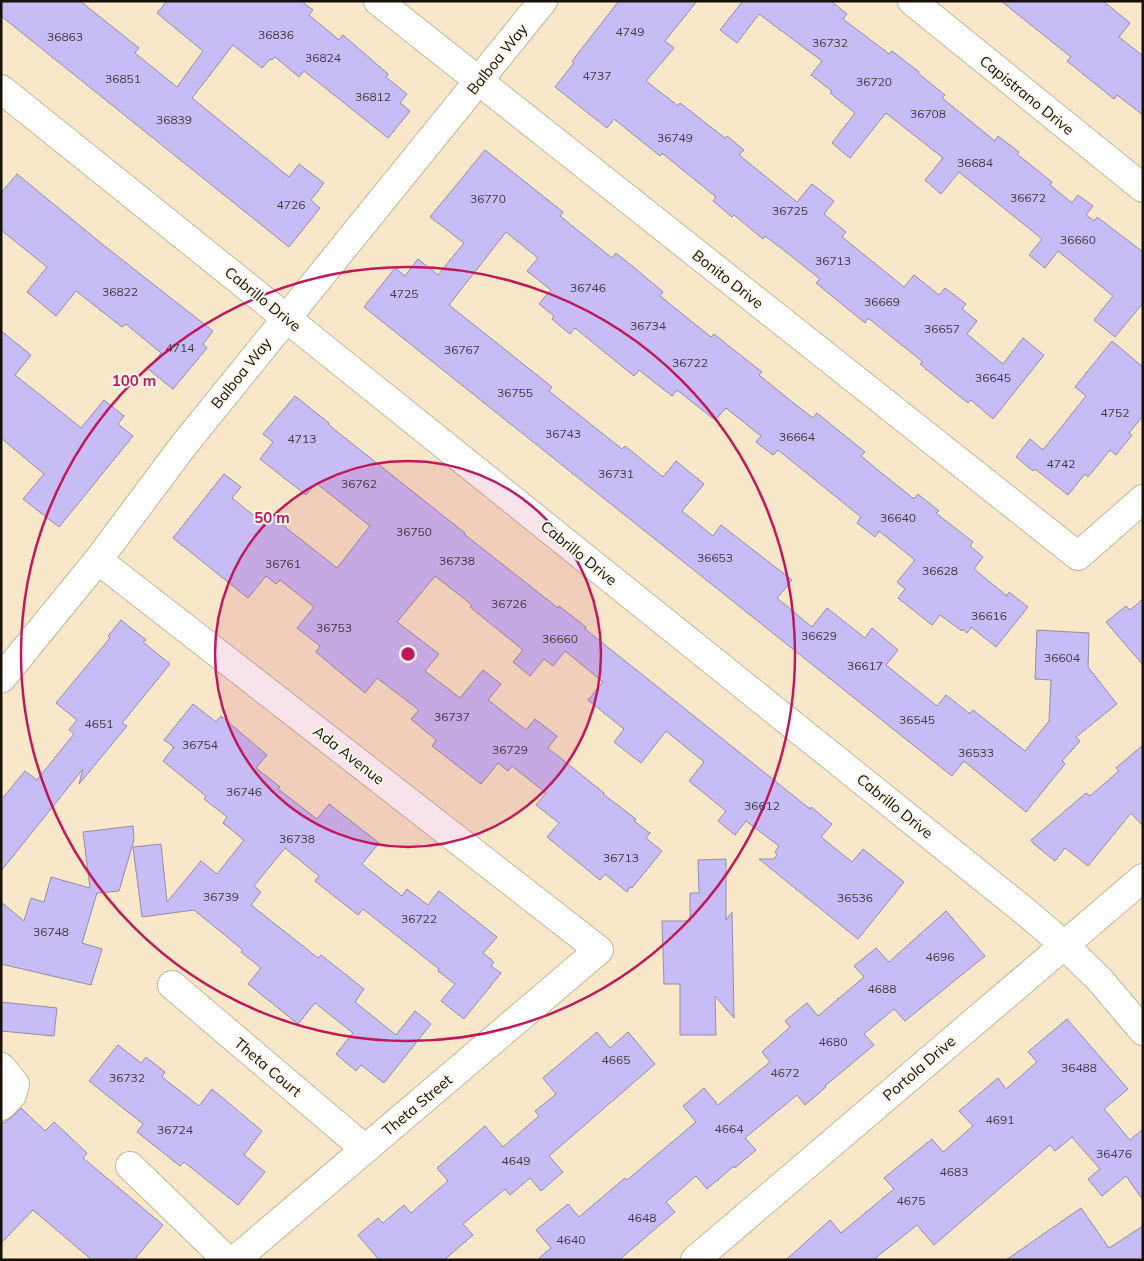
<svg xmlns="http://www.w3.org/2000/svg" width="1144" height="1261" viewBox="0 0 1144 1261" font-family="Mulish,sans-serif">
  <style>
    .building { fill: #c7bcf5; stroke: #928dab }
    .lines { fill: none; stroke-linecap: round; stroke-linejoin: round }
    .minor-casing { stroke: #c6b698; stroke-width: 30 }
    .minor { stroke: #fff; stroke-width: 28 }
    .ring { fill: none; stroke: #c2185b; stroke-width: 2.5 }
    .labels { text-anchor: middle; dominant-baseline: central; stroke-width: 4; stroke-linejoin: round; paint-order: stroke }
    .number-label { font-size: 12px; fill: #423b42 }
    .street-label { font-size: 15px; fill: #161006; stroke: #fcf5e9 }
    .centre { fill: #c2185b; stroke: #fcf5e9; stroke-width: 2.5 }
    .ring-label { font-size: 15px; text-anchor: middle; font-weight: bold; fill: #c2185b; stroke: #fcf5e9; stroke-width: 4; stroke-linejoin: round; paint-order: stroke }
  </style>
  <rect width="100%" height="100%" fill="#f8e7c8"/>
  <g class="building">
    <polygon points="1,1 80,1 139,48 135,53 177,87 203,51 157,13 167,1 301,1 313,10 309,15 339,40 343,35 388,74 386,77 407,94 400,103 410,111 388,138 304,71 299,77 275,57 272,60 270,59 262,68 233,45 192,98 289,177 299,164 324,183 311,200 320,208 289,247 1,16"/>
    <polygon points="619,1 697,1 665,41 674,48 646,81 678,106 680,103 725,138 727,136 744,150 739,155 797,202 812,184 834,201 824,214 846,232 842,237 904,287 914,275 939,295 945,288 966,304 962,309 977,321 967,334 1003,364 1023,338 1044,355 993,419 971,400 968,403 949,388 920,364 923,362 868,318 865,323 816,283 820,279 781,248 765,236 763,239 734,215 732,217 713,201 716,197 662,153 660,156 614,119 607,128 555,87 574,63 572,61"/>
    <polygon points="743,1 831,1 847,14 843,19 889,54 892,51 919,72 918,73 945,95 942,98 995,141 998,136 1019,152 1017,154 1052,182 1050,185 1072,203 1078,195 1093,206 1086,215 1094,221 1097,217 1143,252 1143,303 1115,337 1094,320 1113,296 1058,251 1045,268 1029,255 1042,239 959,172 941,194 925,180 943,158 886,113 850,158 832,143 855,113 830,93 832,91 811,75 822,61 759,14 737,43 720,30"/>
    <polygon points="1001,1 1103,1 1130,23 1119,37 1143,56 1143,115 1117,95 1114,99 1098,86 1067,61 1071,57"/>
    <polygon points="485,150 563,212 560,216 612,258 616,253 637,270 663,292 660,296 711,337 714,334 734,350 762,372 759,375 791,401 813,418 817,413 865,452 861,456 884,475 914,499 918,494 939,511 936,513 973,542 970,546 983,557 974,569 1007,596 1009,592 1028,607 996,647 971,627 967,633 963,629 962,631 940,615 932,625 898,598 905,589 897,582 915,560 879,531 875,537 857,523 861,517 778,450 773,455 756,442 761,436 726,408 715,420 677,390 672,396 639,370 634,376 575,328 570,334 552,319 554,316 539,304 551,290 527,271 538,258 506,232 449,305 552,387 549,391 622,449 625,446 663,477 676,461 704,484 682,511 713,536 721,525 792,580 777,598 812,627 827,608 865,638 872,628 898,650 886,665 937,706 946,695 970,714 973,710 1025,751 1049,721 1051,680 1035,679 1037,630 1089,633 1088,667 1117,704 1076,737 1080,741 1062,761 1065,764 1026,812 964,761 952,776 364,307 395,268 405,276 418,259 438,275 464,243 430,217"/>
    <polygon points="17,174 102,244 213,331 203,344 207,348 173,389 148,369 161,353 126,324 122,327 76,291 56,316 27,292 47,267 1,230 1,193"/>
    <polygon points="1,331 31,355 15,375 54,406 81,428 104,400 124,416 118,424 133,436 59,527 23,499 44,474 1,438"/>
    <polygon points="1112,341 1143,367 1143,416 1129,433 1132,435 1116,455 1110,450 1088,477 1085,474 1068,495 1035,469 1033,471 1016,457 1030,439 1043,450 1086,396 1075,387"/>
    <polygon points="295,396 329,423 328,424 340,434 465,533 464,534 558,608 559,606 586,627 585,629 649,680 810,809 811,807 832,824 821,837 852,862 863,849 904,882 858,939 759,859 774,859 777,855 775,852 779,846 746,821 735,835 718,821 726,811 689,781 704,762 666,731 641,763 614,742 624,729 588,700 603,682 565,651 553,666 544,659 530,676 513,662 523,650 470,607 472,605 435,576 397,622 439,654 425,671 460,698 483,670 501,684 488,700 526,730 535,719 557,736 548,748 604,793 603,794 636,819 634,821 650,833 646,838 662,851 632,888 630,887 627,892 605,874 600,880 547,837 559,823 536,805 546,793 512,766 508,771 498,763 481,784 432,746 436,740 411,719 419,710 377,678 365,693 316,652 320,646 297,628 314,607 280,580 276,584 266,576 248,598 173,538 224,474 241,487 232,498 263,523 270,515 337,568 370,526 316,483 306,495 260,459 273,442 263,434"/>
    <polygon points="1143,599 1143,665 1106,622 1126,606 1130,610"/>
    <polygon points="121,620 146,640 143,642 170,664 122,723 127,726 79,784 83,769 1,871 1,800 25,771 37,780 74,734 69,730 77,720 56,703 110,638 108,636"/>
    <polygon points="193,704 216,722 221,716 267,755 256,768 280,787 278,789 317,819 329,804 379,843 362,864 402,896 407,889 428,905 439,891 497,937 483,953 494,962 491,966 501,973 464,1019 441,1001 455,984 438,971 439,969 363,909 358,915 315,881 319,876 285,848 254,886 261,892 251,905 318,958 321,955 364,989 355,1002 396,1035 415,1011 431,1024 384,1083 361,1065 356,1071 336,1054 353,1033 315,1003 298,1024 248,984 261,968 241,952 243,950 194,910 142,917 133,847 161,844 167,902 201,861 217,874 244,840 223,823 227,817 204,799 206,796 163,761 174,747 164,740"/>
    <polygon points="1143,745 1143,826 1131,813 1088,866 1065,848 1055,861 1034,844 1031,840 1086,793 1090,796 1119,771 1116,768"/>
    <polygon points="133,826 134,840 119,891 97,893 82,943 102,949 91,985 1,964 1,902 24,921 31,898 44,902 51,877 90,888 83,832"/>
    <polygon points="726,859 726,920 732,912 734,1018 715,996 716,1035 680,1035 680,984 664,984 662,921 690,921 690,893 699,893 698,860"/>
    <polygon points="946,911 985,956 905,1021 894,1009 864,1034 874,1045 825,1086 826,1087 805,1105 797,1095 745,1138 756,1150 735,1168 734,1166 707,1189 696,1176 666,1202 675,1212 619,1260 537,1260 551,1248 536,1230 568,1204 579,1217 625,1178 627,1180 696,1122 683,1106 704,1088 718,1105 770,1062 762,1052 790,1027 785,1021 807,1003 818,1016 864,977 854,966 876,948 889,962"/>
    <polygon points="1,1002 57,1008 54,1036 1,1031"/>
    <polygon points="1067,1019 1128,1089 1104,1109 1130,1140 1143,1129 1143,1200 1126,1176 1102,1196 1088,1179 1100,1169 1072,1137 1055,1151 1050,1145 934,1245 917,1225 873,1260 786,1260 830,1220 841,1233 894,1189 884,1178 932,1139 943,1152 973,1126 959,1111 998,1078 1006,1089 1037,1062 1028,1052"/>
    <polygon points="597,1032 610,1048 628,1032 655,1064 549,1156 563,1172 541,1191 530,1178 510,1195 505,1189 463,1224 473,1235 444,1260 379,1260 358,1235 378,1218 383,1223 404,1205 411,1213 448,1181 437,1168 485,1126 503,1147 539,1116 535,1111 556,1094 543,1078"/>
    <polygon points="118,1045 141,1063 146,1057 165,1072 162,1077 199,1106 212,1089 262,1131 244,1155 265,1172 238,1205 184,1162 180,1166 137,1132 143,1124 89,1081"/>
    <polygon points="21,1108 45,1131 54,1122 87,1153 83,1158 163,1225 134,1260 92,1260 33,1210 1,1243 1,1124 12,1117"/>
    <polygon points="1081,1208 1109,1248 1143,1226 1143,1260 1006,1260"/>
  </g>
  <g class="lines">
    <g class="minor-casing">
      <g id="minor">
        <polyline points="378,1 1078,556 1143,499"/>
        <polyline points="912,1 1143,188"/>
        <polyline points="1,89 1027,913 1063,944 1099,979 1143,1031"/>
        <polyline points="98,560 599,950 235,1260"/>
        <polyline points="1,679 98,560 183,446 543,1"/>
        <polyline points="172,985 365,1149"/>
        <polyline points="1,1067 15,1084 12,1095 1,1106"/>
        <polyline points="130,1166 227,1260"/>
        <polyline points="695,1260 1143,878"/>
      </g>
    </g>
    <use href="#minor" class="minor"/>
  </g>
  <circle cx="408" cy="654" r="193" fill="#c2185b" fill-opacity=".12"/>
  <g class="ring">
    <circle cx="408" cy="654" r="193"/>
    <circle cx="408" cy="654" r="387"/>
  </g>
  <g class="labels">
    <g class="number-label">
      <text x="630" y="31">4749</text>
      <text x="276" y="34">36836</text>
      <text x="65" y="36">36863</text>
      <text x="830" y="42">36732</text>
      <text x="323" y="57">36824</text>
      <text x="597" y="75">4737</text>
      <text x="123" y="78">36851</text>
      <text x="874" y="81">36720</text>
      <text x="373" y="96">36812</text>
      <text x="928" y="113">36708</text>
      <text x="174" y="119">36839</text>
      <text x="675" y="137">36749</text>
      <text x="975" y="162">36684</text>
      <text x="1028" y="197">36672</text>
      <text x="488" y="198">36770</text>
      <text x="291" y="204">4726</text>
      <text x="790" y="210">36725</text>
      <text x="1078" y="239">36660</text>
      <text x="833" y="260">36713</text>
      <text x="588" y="287">36746</text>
      <text x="120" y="291">36822</text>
      <text x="404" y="293">4725</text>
      <text x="882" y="301">36669</text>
      <text x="648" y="325">36734</text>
      <text x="942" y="328">36657</text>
      <text x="180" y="347">4714</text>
      <text x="462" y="349">36767</text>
      <text x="690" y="362">36722</text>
      <text x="993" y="377">36645</text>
      <text x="515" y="392">36755</text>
      <text x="1115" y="412">4752</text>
      <text x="563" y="433">36743</text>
      <text x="797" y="436">36664</text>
      <text x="302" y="438">4713</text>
      <text x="1061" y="463">4742</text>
      <text x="616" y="473">36731</text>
      <text x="359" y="483">36762</text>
      <text x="898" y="517">36640</text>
      <text x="414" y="531">36750</text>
      <text x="715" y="557">36653</text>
      <text x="457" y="560">36738</text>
      <text x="283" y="563">36761</text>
      <text x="940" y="570">36628</text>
      <text x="509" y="603">36726</text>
      <text x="989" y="615">36616</text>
      <text x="334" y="627">36753</text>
      <text x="819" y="635">36629</text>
      <text x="560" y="638">36660</text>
      <text x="1062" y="657">36604</text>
      <text x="865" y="665">36617</text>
      <text x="452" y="716">36737</text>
      <text x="917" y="719">36545</text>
      <text x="99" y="723">4651</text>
      <text x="200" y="744">36754</text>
      <text x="510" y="749">36729</text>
      <text x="976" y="752">36533</text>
      <text x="244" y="791">36746</text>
      <text x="762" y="805">36612</text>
      <text x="297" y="838">36738</text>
      <text x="621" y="857">36713</text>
      <text x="221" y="896">36739</text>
      <text x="855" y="897">36536</text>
      <text x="419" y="918">36722</text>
      <text x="51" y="931">36748</text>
      <text x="940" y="956">4696</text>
      <text x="882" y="988">4688</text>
      <text x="833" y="1041">4680</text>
      <text x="616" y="1059">4665</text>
      <text x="1079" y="1067">36488</text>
      <text x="785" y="1072">4672</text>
      <text x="127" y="1077">36732</text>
      <text x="1000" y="1119">4691</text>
      <text x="729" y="1128">4664</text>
      <text x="175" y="1129">36724</text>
      <text x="1114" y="1153">36476</text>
      <text x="516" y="1160">4649</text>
      <text x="954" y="1171">4683</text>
      <text x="911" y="1200">4675</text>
      <text x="642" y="1217">4648</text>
      <text x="571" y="1239">4640</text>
    </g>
    <g class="street-label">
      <text transform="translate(497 59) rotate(-51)">Balboa Way</text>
      <text transform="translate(1027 95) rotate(39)">Capistrano Drive</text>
      <text transform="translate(728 279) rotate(38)">Bonito Drive</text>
      <text transform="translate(263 299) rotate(39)">Cabrillo Drive</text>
      <text transform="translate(241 373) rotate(-51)">Balboa Way</text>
      <text transform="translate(579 553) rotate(39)">Cabrillo Drive</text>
      <text transform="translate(349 755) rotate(38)">Ada Avenue</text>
      <text transform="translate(895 806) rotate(39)">Cabrillo Drive</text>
      <text transform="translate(268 1067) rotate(40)">Theta Court</text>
      <text transform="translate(919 1068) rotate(-41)">Portola Drive</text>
      <text transform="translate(417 1105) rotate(-40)">Theta Street</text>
    </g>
  </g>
  <circle cx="408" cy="654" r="8" class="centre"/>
  <g class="ring-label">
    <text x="134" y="386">100 m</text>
    <text x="272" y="523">50 m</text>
  </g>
  <rect width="1144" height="1261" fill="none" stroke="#161006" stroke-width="5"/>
</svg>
